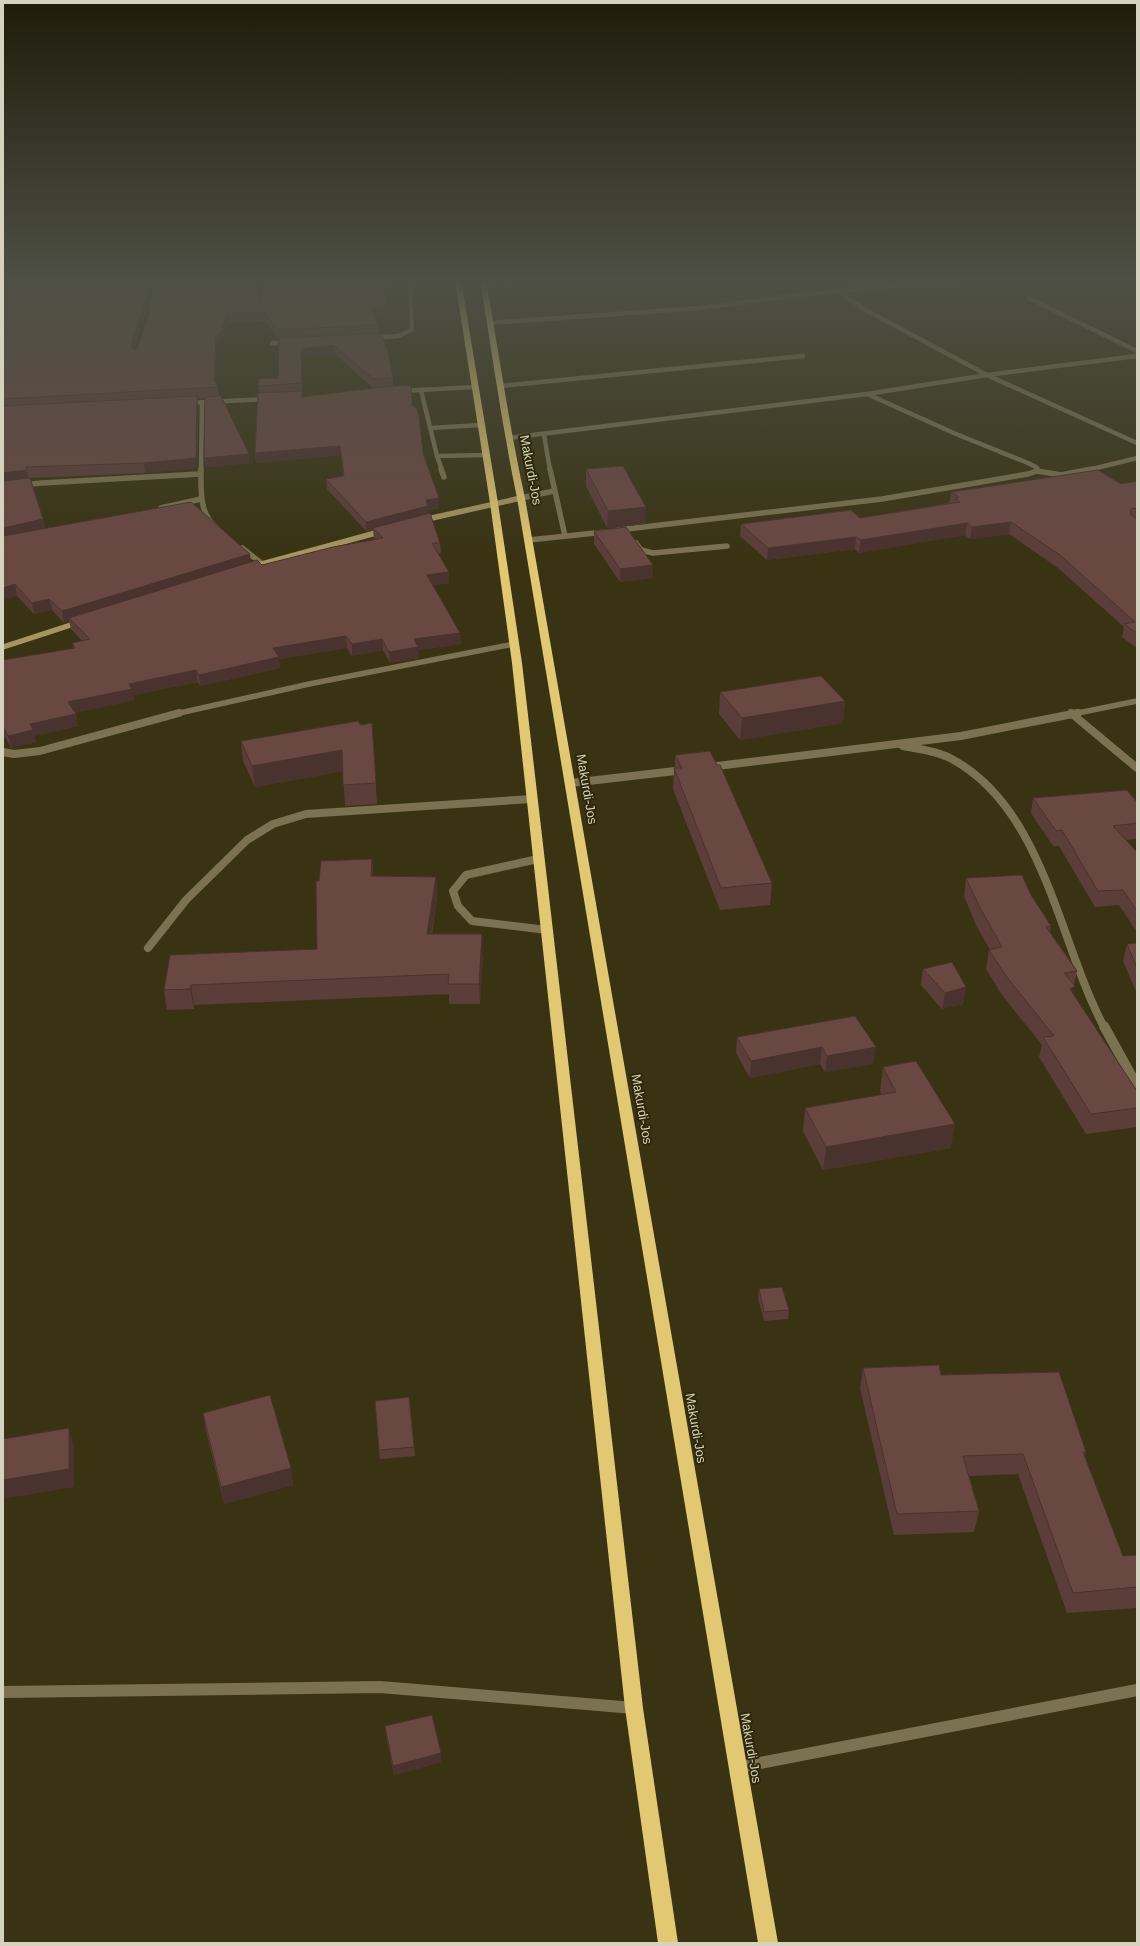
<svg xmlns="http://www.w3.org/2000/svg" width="1140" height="1946" viewBox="0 0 1140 1946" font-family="Helvetica,sans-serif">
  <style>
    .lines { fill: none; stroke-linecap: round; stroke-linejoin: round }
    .lane-far3 { stroke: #7c7251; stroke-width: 4.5 }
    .lane-far2 { stroke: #7c7251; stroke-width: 5.5 }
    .lane-far1 { stroke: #7c7251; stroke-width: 8 }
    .lane { stroke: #7c7251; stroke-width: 12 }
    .street-far4 { stroke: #7c7251; stroke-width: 4.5 }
    .street-far3 { stroke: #7c7251; stroke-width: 5.5 }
    .street-far2 { stroke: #7c7251; stroke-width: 8 }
    .street-far1 { stroke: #7c7251; stroke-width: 10 }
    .street { stroke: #7c7251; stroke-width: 12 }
    .secondary { stroke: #a59560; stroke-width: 5.5 }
    .highway { fill: #e2c873; fill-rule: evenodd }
    .wall { fill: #5b3e39; fill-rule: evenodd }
    .shaded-wall { fill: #4a322e }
    .building { fill: #6a4842; stroke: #4a322e }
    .labels { text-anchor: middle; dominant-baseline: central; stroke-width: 4; stroke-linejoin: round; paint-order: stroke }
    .street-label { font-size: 13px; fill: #d5d2c0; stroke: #2f290a }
  </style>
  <rect width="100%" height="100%" fill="#393314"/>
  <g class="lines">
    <g class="lane-far3">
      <polyline points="373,338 398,336 412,330 410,280"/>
      <polyline points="272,343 289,343"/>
      <polyline points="421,390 437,456 486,455"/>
      <polyline points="430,428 481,425"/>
      <polyline points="437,456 442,470"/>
    </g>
    <g class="lane-far2">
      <polyline points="441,469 444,477"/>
      <polyline points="636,543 641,550 653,553 727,546"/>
    </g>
    <g class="lane-far1">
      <polyline points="538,859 466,875 453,891 458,906 472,921 547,930"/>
      <polyline points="148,948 186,900 247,840 273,824 306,814 532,799"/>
    </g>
    <polyline class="lane" points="3,1692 380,1687 634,1708"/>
    <g class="street-far4">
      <polyline points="484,281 507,280"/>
      <polyline points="839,291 862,308 987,375 1137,443"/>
      <polyline points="1029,298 1137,351"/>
      <polyline points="151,310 160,280"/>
      <polyline points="490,323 700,308 807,294 961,280"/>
      <polyline points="501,386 803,356"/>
      <polyline points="401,391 474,387"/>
      <polyline points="867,394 956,434 1028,463 1036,467 1037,470"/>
      <polyline points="188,403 268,399"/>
      <polyline points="544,435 550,470"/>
      <polyline points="508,438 867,394 987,375 1137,356"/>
      <polyline points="201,470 202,402"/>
      <polyline points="1088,470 1137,458"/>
    </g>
    <g class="street-far3">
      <path d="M 201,469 C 201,489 199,514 216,527"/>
      <polyline points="550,469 565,536"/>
      <polyline points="1037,471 1061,475 1092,469"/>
      <polyline points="3,487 42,483 200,474"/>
      <polyline points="521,498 554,491"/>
      <polyline points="161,508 201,499"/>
      <polyline points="618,530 882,499 1028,474 1037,471 1037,469"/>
      <polyline points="529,540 605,532"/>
      <polyline points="242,548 261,563"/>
      <polyline points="175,714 309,684 514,644"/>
      <polyline points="1073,714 1137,701"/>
    </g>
    <g class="street-far2">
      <polyline points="1071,713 1137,768"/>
      <path d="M 903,746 C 919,749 936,751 950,758 C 1044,807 1058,941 1104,1027"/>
      <polyline points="3,752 14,754 40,751 179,713"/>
      <polyline points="709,767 961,736 1078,713"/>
      <polyline points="571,783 684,770"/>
    </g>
    <polyline class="street-far1" points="1104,1026 1137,1086"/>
    <polyline class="street" points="739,1767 1137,1690"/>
    <g class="secondary">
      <polyline points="423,520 521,498"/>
      <polyline points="251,567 383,531"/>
      <polyline points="3,647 80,622"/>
    </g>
    <g class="highway">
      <polygon points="455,280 461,280 498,503 522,663 643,1708 678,1943 658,1943 625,1708 512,663 490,503"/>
      <path d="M 480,280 L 486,280 C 499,353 509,426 525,498 L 778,1943 L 758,1943 L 517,498 C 502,426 492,353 480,280 Z"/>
    </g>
  </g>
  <g class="wall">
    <path d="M 3,280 L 156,280 L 134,349 L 135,350 L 138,347 L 260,302 L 386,317 L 375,317 L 378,325 L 379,333 L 393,378 L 393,386 L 412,405 L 423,453 L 439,508 L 428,510 L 428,514 L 440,543 L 441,553 L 438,554 L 449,572 L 449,583 L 433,585 L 461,644 L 418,650 L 419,658 L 390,663 L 383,650 L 352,656 L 347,648 L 279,659 L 280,668 L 200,686 L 198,682 L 133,695 L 134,700 L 75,713 L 76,714 L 78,726 L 34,736 L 36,742 L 11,748 L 6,738 L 3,739 L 3,660 L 73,649 L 72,643 L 82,641 L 71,629 L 69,621 L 64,623 L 52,610 L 34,614 L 17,596 L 3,600 ZM 264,319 L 278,339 L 279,339 L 278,378 L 258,386 L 259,393 L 255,453 L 256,463 L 341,455 L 343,476 L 326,479 L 327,489 L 367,532 L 373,530 L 374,539 L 375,540 L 262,565 L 45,528 L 43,519 L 28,478 L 145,473 L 197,468 L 198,405 L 197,398 L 205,398 L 204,458 L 205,467 L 250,463 L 219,396 L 218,387 L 215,382 L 217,344 L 221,344 L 228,323 L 265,321 ZM 335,354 L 373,388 L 302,397 L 302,358 Z"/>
    <polygon points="586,469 645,524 607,528 586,486"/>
    <polygon points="1137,481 1137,648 1122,637 1124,627 1058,568 1009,534 970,539 965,535 859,553 855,549 767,560 740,536 741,524 860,518 949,503 951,492 1121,484"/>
    <polygon points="594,531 653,565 653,578 620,582 594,544"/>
    <polygon points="720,692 845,701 843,723 740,740 719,714"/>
    <polygon points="372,723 377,804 345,806 343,771 255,787 243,761 241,741"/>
    <polygon points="675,755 772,883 770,905 720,910 673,789 674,768 675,768"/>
    <polygon points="1033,798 1137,802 1137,839 1125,840 1137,852 1137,932 1119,905 1095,907 1059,846 1053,846 1031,813"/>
    <polygon points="372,859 373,876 436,877 437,897 432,934 483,954 480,1004 449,1004 449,994 194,1005 194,1009 167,1010 164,990 317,949 319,881"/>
    <polygon points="966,878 1031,895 1051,926 1050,932 1077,971 1074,985 1073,994 1137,1091 1137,1127 1086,1134 1039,1057 1042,1045 1002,995 986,969 989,950 990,950 976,925 964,896"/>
    <polygon points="1137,943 1137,994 1123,961 1127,944"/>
    <polygon points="923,969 966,987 963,1004 942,1009 921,985"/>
    <polygon points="855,1016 873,1064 825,1072 820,1064 750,1078 736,1053 737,1037"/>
    <polygon points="883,1067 951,1148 823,1170 803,1131 805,1108 882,1095 880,1091"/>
    <polygon points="759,1289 789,1310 788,1319 764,1321 758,1298"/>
    <polygon points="863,1368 941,1375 1086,1452 1084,1456 1123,1556 1137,1555 1137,1611 1136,1608 1067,1613 1018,1474 969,1476 979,1511 974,1532 894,1535 860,1388"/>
    <polygon points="409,1397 415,1456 380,1459 379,1450"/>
    <polygon points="203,1413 291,1468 293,1485 224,1504 206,1431"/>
    <polygon points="385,1726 441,1762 394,1775 386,1735"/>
  </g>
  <g class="shaded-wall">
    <polygon points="152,280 156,280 156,281 132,354 131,345"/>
    <polygon points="386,280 387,280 386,317 372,318 372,309"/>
    <polygon points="227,314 228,323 221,344 217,344 215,389 214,379 216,336"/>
    <polygon points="334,345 335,354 302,358 302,392 302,383 301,349"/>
    <polygon points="197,396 198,405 197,468 145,473 144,463"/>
    <polygon points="340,446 341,455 256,463 255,453"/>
    <polygon points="249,454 250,463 205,467 204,458"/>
    <polygon points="27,470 29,480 3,483 3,473"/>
    <polygon points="439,498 439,508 428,510 428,516 373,528 373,530 367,532 366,522 426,500"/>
    <polygon points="646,507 645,524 607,528 608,511"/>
    <polygon points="43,519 45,529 3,539 3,528"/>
    <polygon points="1011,522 1009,534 970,539 972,527"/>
    <polygon points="967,523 965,535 859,553 861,540"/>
    <polygon points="856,537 855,549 767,560 768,548"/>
    <polygon points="250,554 251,564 69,618 69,621 64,623 62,611"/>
    <polygon points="653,565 653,578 620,582 620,569"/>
    <polygon points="449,572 449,583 427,586 427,575"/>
    <polygon points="15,584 17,596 3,600 3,588"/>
    <polygon points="49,599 52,610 34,614 32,603"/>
    <polygon points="460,633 461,644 418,650 419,658 390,663 389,652 414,639"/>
    <polygon points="346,636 347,648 279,659 280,668 200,686 199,675 273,648"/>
    <polygon points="382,639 383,650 352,656 352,644"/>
    <polygon points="196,670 198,682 133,695 134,700 71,714 68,702 129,684"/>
    <polygon points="845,701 843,723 740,740 742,718"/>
    <polygon points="76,714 78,726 34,736 36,742 11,748 8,736 30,724"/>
    <polygon points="3,726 6,738 3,739"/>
    <polygon points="342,750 344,771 255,787 252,766"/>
    <polygon points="372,859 373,878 371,876"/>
    <polygon points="436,877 437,897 428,954 427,934"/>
    <polygon points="482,934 483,954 480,1004 479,984"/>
    <polygon points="191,985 194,1005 194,1009 190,989"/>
    <polygon points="1075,986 1071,1005 1070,989"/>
    <polygon points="966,987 963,1004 942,1009 945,993"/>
    <polygon points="822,1047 820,1064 750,1078 751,1061"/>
    <polygon points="876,1047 873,1064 825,1072 827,1056"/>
    <polygon points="955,1124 951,1148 823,1170 826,1147"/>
    <polygon points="69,1428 74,1446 74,1487 3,1499 3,1480"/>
    <polygon points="291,1468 293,1485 224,1504 221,1487"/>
    <polygon points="441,1753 441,1762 394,1775 393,1766"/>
  </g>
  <g class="building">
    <polygon points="3,280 152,280 131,345 132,348 135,350 138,347 160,280 253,280 260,302 263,280 386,280 385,308 372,309 378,325 277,330 262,309 264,312 227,314 220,335 216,336 214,379 218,387 3,399"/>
    <polygon points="381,333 388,352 393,378 374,379 334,345 301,349 302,383 258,386 259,379 278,378 279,338"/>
    <polygon points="411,385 412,405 417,409 419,417 423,453 439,498 426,500 428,506 366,522 326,479 344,476 340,446 255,453 258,393 302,391 302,397 382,387"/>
    <polygon points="197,396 196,458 144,463 26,467 27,470 3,473 3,406"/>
    <polygon points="221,396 249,454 204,458 205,397"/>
    <polygon points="623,466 646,507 608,511 586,469"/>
    <polygon points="1098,470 1121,484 1137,481 1137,509 1132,508 1130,511 1131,515 1137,519 1137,633 1124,624 1135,622 1060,555 1011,522 972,527 967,523 861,540 856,537 768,548 741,524 851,510 860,518 960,502 955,498 959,497 951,492"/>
    <polygon points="30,478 43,519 3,528 3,481"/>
    <polygon points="191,502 250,554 62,611 49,599 32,603 15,584 3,588 3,536"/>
    <polygon points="430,513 440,543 432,543 449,572 427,575 460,633 414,639 418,647 389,652 382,639 352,644 346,636 273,648 279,657 199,675 196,670 129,684 132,689 68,702 76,714 30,724 33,730 8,736 3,726 3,660 75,648 72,643 90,639 69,618 257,560 262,565 333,547 383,538 373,528"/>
    <polygon points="626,527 653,565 620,569 594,531"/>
    <polygon points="821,676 845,701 742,718 720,692"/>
    <polygon points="358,721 361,725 372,723 376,783 343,785 342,750 252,766 241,741"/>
    <polygon points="710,751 717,765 720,765 772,883 721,888 674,768 682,768 675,755"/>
    <polygon points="1127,790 1137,802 1137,823 1113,826 1137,852 1137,911 1123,890 1098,891 1062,830 1056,831 1033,798"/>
    <polygon points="372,859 371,876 436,877 427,934 482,934 479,984 448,984 449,974 191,985 190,989 164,990 170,955 317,949 316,881 319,881 321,861"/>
    <polygon points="1022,875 1031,895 1051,926 1046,927 1077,971 1064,973 1075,986 1070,989 1137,1091 1137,1108 1091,1114 1043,1037 1054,1036 1006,976 989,950 1002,947 979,906 966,878"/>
    <polygon points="1137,943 1137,968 1127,944"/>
    <polygon points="952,962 966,987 945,993 923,969"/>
    <polygon points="855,1016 876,1047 827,1056 822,1047 751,1061 737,1037"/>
    <polygon points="916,1061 955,1124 826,1147 805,1108 896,1092 883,1067"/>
    <polygon points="782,1287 789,1310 764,1312 759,1289"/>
    <polygon points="939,1365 941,1375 1059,1372 1086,1452 1083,1452 1123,1556 1137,1555 1137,1587 1073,1593 1023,1454 963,1456 979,1511 897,1514 863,1368"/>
    <polygon points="270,1395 291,1468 221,1487 203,1413"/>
    <polygon points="409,1397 414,1447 379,1450 375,1401"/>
    <polygon points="69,1428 69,1469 3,1480 3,1439"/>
    <polygon points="432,1715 441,1753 393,1766 385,1726"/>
  </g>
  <linearGradient id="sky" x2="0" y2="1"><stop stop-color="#1f1c0b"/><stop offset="0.51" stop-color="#4e5045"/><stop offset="1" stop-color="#4e5045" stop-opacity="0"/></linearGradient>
  <rect width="1140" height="553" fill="url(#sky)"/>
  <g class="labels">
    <g class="street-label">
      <text transform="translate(531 470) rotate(79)">Makurdi-Jos</text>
      <text transform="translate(587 789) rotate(80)">Makurdi-Jos</text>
      <text transform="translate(642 1109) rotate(80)">Makurdi-Jos</text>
      <text transform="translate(696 1428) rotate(80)">Makurdi-Jos</text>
      <text transform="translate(751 1748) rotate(80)">Makurdi-Jos</text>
    </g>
  </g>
  <rect width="1140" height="1946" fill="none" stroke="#d5d2c0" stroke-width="8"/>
</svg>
